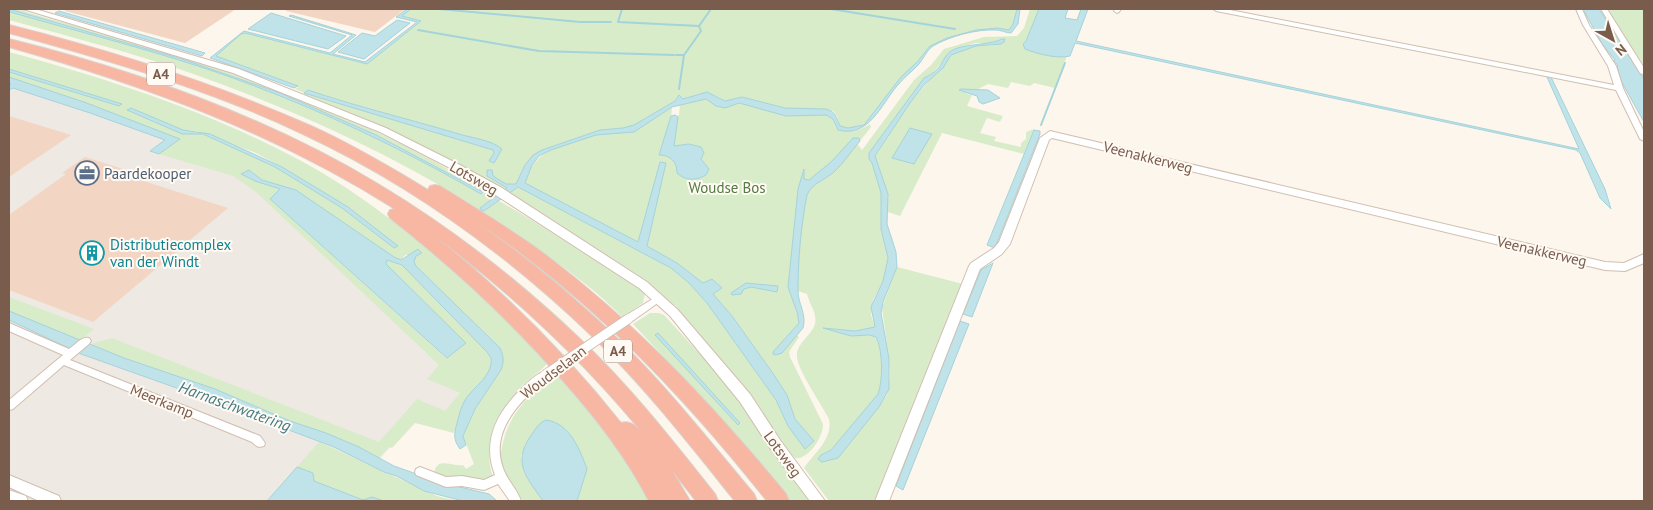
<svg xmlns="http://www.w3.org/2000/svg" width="1653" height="510" viewBox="0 0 1653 510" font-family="'PT Sans',sans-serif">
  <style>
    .industrial { fill: #efe9e4 }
    .green { fill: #d8ecc9; fill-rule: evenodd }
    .water { fill: #bfe3e8; stroke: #a5d3da }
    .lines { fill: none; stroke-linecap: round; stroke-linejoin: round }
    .stream { stroke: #a5d3da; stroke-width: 2 }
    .building { fill: #f3d5c3 }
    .minor-casing { stroke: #d1beb0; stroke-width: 2 }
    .tertiary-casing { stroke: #d1beb0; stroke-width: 2 }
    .motorway-casing { stroke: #dad1cd; stroke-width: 2 }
    .minor { fill: #fff; fill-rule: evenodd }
    .tertiary { fill: #fff; fill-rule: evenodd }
    .motorway { fill: #f7b7a3; fill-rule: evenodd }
    .minor-bridge-casing { stroke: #d1beb0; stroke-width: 11; stroke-linecap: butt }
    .minor-bridge { stroke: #fff; stroke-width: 9 }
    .labels { text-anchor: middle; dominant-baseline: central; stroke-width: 4; stroke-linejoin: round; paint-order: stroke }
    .shield { fill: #fffaf3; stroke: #a28b7f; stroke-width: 1 }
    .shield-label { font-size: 14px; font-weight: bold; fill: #7a5c4d }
    .street-label { font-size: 15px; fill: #7a5c4d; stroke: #fffaf3 }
    .service-label { font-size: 15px; fill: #4e5e75; stroke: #fffaf3; text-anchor: start }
    .park-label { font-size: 15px; fill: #537a41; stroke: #fffaf3 }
    .culture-label { font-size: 15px; fill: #0d838f; stroke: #fffaf3; text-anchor: start }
    .water-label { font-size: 16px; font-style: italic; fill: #437c86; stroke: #fffaf3 }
  </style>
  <rect width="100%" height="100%" fill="#fdf6ec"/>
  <polygon class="industrial" points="9,81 184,143 385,245 486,347 445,429 415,420 376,463 444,501 9,501"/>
  <g class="green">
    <path d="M 9,9 L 22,9 L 26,12 C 98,33 173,50 244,76 C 332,108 416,148 496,197 L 481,208 L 484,211 L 499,201 C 535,221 569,244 604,266 C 617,275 637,280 645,293 L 643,303 L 622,317 C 595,288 562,267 531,244 C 423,167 301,111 176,68 C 121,50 64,35 9,20 Z"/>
    <path d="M 411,9 L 1017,9 L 1013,24 L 1009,30 L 997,28 L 976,30 L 947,38 L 930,46 L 864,125 L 848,128 L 840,126 L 837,116 L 833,111 L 785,108 L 742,97 L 725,101 L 716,96 L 682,99 L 677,97 L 675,101 L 634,125 L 623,128 L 600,130 L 542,150 L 516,184 L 504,190 L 435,152 L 304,94 L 304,93 L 295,89 L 299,87 L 216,56 L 241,34 L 245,33 L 367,64 L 421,21 L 401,16 ZM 308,90 C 359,107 411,120 463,135 C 475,139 493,141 502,149 L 501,152 L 494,153 L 493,150 L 305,93 Z"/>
    <path d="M 1030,9 L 1039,9 L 1026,41 L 1034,52 L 1061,57 L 1067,56 L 1055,88 L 1034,83 L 1030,86 L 1011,82 L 1008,88 L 988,84 L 974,91 L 964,89 L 967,94 L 972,95 L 967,106 L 1003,116 L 1000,122 L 987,118 L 980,133 L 996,137 L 994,141 L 1021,147 L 1021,143 L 1026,139 L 1026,132 L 1034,129 L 1024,154 L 942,133 L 900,216 L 888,212 L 888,194 L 875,157 L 910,103 L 951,55 L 976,46 L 996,45 L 1005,39 L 994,43 L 975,43 L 956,49 L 951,51 L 933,73 L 924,78 L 869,153 L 881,193 L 881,229 L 888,258 L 883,281 L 873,300 L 871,315 L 875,328 L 859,331 L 859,336 L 873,335 C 883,343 884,384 878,394 C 873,403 834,448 827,453 L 838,458 L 887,395 L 890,377 L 889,359 L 882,308 L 897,267 L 963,284 L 876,501 L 829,501 L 804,468 C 814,453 833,439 829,419 C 822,405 798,371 797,357 C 795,341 819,333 815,316 C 814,309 809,302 807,294 L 789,288 C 792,300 797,310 799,323 L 773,352 L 782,353 L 796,334 L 799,337 L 789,352 L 790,357 L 823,424 C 824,436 808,461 795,458 L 778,440 L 759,407 L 675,305 L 672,305 L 649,284 L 509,193 L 518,187 L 671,268 L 689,283 L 707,303 L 776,400 L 788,426 L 813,440 L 795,419 L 787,395 L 772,372 L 732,316 L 713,294 L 722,288 L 712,279 L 703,283 L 677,263 L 647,246 L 650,231 L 638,242 L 524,183 C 536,146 563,146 596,135 L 602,134 L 655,118 L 672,107 L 671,119 L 679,115 L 680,104 L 706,99 C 715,105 728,108 739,103 L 786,115 L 826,115 L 833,119 L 836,127 C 847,134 860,131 870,124 L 871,127 L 860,141 L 859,138 L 853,138 L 862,150 L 914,80 L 931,65 L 944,49 L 984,37 L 1017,36 L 1024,28 Z"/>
    <polygon points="1606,9 1644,9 1644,67 1643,64"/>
    <path d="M 9,52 C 121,82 251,125 348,189 C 423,239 487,298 548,363 C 539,373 527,380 519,389 C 495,415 482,444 493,478 L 491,481 L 448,481 L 434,473 C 437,456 452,467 463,465 L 466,469 L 474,464 L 463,436 L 475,409 L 501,370 L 500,348 L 416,266 L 414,262 L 416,256 L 405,255 L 401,260 L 390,256 L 277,185 L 262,180 L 249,170 L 242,174 L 281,189 L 270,199 L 446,358 L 466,343 L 386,264 L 386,260 L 402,265 L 487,352 L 491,358 L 490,372 C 472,388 460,410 454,433 L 415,423 L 392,448 L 389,447 L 379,458 L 359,447 L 290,421 L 215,389 L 124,358 L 91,344 L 112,338 L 379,442 L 417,399 L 445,411 L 460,393 L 427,379 L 439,365 L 256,192 L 233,176 L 159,154 L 179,139 L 73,98 L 21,81 L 9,80 ZM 128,110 L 183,130 L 197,131 L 256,153 L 282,167 L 348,207 L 397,246 L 394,248 L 342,208 L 275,167 L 203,134 L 182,134 Z"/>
    <polygon points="9,297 94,329 81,340 9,311"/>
    <polygon points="650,313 659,313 664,315 744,402 766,439 812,501 788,501 707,404 633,324"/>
    <path d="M 563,370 L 629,453 L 656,501 L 577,501 L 587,469 L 569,433 L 521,455 L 525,473 L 543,501 L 523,501 C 517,493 506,483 502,473 C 499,464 500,456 502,447 C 509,411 533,390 563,370 Z"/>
    <polygon points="319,442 437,496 454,500 453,501 384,501 372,497 363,500 314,481 313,473 297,467"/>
  </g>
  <g class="water">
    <path d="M 9,9 L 182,59 L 280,93 L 376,135 L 483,192 L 481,194 C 394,144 304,102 210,70 C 144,48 76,31 10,12 Z"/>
    <polygon points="407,9 411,9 402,16 421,21 367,64 245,33 241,34 216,56 298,86 294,88 210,58 244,31 330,53 352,35 289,16 291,15 356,35 333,54 365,62 417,22 396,17"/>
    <path d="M 1017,9 L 1020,9 L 1018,24 L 1011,33 C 1006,33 1001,30 996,30 C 977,29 950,36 933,46 C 927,50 924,58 919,64 C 912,72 904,77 897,86 C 881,105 869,138 838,130 L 833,119 L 826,115 L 786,116 L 739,103 L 725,108 L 716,106 L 706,99 L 672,107 L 634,132 L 596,135 L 551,150 L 539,156 L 532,165 L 525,183 L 638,242 L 660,162 L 666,163 L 647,246 L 677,263 L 703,283 L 712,279 L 722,288 L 713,294 L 732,316 L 772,372 L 787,395 L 795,419 L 814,441 L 805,449 L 788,426 L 776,400 L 707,303 L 689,283 L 671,268 L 518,187 L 484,211 L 481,210 L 480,208 L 507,188 L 487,176 L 487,170 L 492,170 L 493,176 L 506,184 L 516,184 L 525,165 L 533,155 L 542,150 L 600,130 L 623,128 L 634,125 L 675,101 L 679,95 L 683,99 L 707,92 L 725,101 L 742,97 L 785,108 L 826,109 C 836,112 836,117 840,126 L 848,128 L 864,125 L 901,77 L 917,62 L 930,46 L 947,38 L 976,30 L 997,28 L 1009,30 L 1013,24 Z"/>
    <path d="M 1039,9 L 1068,9 L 1065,18 L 1077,20 L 1081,9 L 1088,9 L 1076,41 L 1579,149 L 1547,77 L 1551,77 L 1605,189 L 1611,209 L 1600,198 L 1580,153 L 1576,150 L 1075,43 L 1070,56 C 1056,59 1038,54 1025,49 L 1023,44 L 1026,41 Z"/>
    <polygon points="1583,9 1599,9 1644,79 1644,122 1620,79 1617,64 1613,61 1615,60 1602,44"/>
    <polygon points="59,11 205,53 202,56 55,13"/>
    <polygon points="271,13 346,36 328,49 248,29"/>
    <polygon points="397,20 410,23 364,59 338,52 362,33 375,36"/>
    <path d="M 1001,39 L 1005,39 L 1004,42 L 1001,44 L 976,46 L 951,55 L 943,68 L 924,85 L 910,103 L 875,156 L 888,194 L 887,224 L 896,252 L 897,267 L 883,302 L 881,313 L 889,359 L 889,389 L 879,407 L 838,458 L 822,462 L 818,459 L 821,455 L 831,450 L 878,394 C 883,381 883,350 876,337 L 869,335 L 851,336 L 823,328 L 855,331 L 875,327 L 871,307 L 883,281 L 888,258 L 881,229 L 881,193 L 872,163 L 869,159 L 869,153 L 924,78 C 930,75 936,72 940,66 C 945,58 946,53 955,49 C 967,44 996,44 1001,39 Z"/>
    <polygon points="9,69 122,104 119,106 9,72"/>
    <polygon points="9,77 84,102 180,139 159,154 150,151 165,140 90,113 13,88 9,90 9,86 11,84 9,83"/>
    <polygon points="961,89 988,90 1000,98 983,104 979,102 977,96 959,90"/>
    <path d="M 308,90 C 358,107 409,119 459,134 C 472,138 492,140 502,149 L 494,163 L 489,161 L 494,153 L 493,150 L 304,93 Z"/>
    <polygon points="131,108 183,130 210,134 282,167 348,207 398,246 394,248 342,208 275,167 203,134 182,134 127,110"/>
    <path d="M 675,115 L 678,117 L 674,146 L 689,144 L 701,147 L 704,153 L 701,159 L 709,169 L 706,175 C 696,181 686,181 677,173 C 677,162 671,155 659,155 L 671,116 Z"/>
    <polygon points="910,128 932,134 914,164 892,158"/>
    <polygon points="1034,130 1040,131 1040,134 995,248 987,245"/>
    <path d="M 853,138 L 859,138 L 860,141 C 851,151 844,163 834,172 C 825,180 812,183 807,195 C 801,225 798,259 798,291 C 798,304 807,314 803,328 L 782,353 L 776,355 L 773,354 L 773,352 L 799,323 L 797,312 L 788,287 L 798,189 L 804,169 L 804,179 L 809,180 L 831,162 Z"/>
    <path d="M 249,170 L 262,180 L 296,190 L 394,257 L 401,260 L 418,249 L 422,253 L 416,256 L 414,262 L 416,266 L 500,348 C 504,357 504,362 501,370 L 475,409 L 463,436 L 466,445 L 460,449 C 453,439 454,434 457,423 C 459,415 461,407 465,400 C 474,386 493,376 491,358 L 487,352 L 402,265 L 387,260 L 386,264 L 466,343 L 447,358 L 270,199 L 280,189 L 255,181 L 241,174 Z"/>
    <polygon points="993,263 972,317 963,314 981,270"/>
    <polygon points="746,283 778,286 777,292 751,287 744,289 741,294 732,295 731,293"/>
    <polygon points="9,311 124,358 215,389 290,421 326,433 359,447 394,466 439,482 489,494 497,501 463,501 424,491 397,476 384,472 334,447 185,391 81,354 9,320"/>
    <polygon points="960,321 969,324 903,490 896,486"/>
    <polygon points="658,333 740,423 738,425 655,335"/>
    <path d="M 546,420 C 570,423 580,450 587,469 L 577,501 L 543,501 C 528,479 512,464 530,437 C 535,430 538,423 546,420 Z"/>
    <polygon points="297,467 313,473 314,481 363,500 372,497 384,501 267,501"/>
  </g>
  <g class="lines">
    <g class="stream">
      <polyline points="439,9 580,22 611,22"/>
      <polyline points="622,9 618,22 699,26"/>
      <polyline points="831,9 955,29"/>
      <polyline points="418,30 539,51 674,55"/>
      <polyline points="676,55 684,55"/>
      <polyline points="679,89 684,55 701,31 699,26 711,9"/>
      <polyline points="1041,125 1065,63"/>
    </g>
  </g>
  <g class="building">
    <polygon points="65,9 236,9 185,43 65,11"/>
    <polygon points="286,9 405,9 375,32 286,11"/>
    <polygon points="9,116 71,135 9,177"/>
    <polygon points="85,157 139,174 134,178 228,208 93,322 9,290 9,215 66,174 62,173"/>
  </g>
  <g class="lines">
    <g class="minor-casing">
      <g id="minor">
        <polygon points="1115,9 1121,9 1119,12 1117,13 1114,11"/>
        <polygon points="1213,9 1225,9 1614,85 1608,66 1583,25 1576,9 1582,9 1589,25 1616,66 1623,88 1644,132 1644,141 1640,139 1616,90 1216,11"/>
        <polygon points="1601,9 1607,9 1644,68 1644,75 1640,73"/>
        <polygon points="659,295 662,296 664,298 662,300 631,322 625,322 623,319 625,316"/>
        <path d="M 9,323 L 69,349 C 75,345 82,336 89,338 L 91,341 L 89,344 L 70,360 L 260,436 L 265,443 L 264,446 C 258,448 256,446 252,442 L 64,365 L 13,409 L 9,410 L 9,400 L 63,355 L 9,331 Z"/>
        <path d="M 545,371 L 548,372 L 550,375 L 548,378 C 522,399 489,430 503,468 C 507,480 517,489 521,501 L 510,501 L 498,484 L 484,490 L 462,486 L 446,487 L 416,475 L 415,472 L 416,469 L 420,467 L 446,477 L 462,476 L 484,480 L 495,475 C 482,442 496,414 520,390 C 527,383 536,374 545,371 Z"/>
      </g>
    </g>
    <g class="tertiary-casing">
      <g id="tertiary">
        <polygon points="23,9 35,9 239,69 386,128 458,164 502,188 647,282 678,310 750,394 780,440 825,501 810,501 770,448 740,402 670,316 639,288 494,194 450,168 380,132 233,73"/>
        <polygon points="1050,131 1605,262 1624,263 1644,254 1644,263 1625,271 1605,270 1052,138 1049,140 1010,244 1002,254 980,269 889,501 875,501 969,266 971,263 994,248 999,242 1040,138"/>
        <polygon points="9,475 59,496 61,501 39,501 9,487"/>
        <polygon points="9,490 26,496 28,501 9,501"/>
      </g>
    </g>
    <g class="motorway-casing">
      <g id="motorway">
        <path d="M 9,25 C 112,51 214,83 311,126 C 351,144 390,167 428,190 L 430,186 L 435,185 L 440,186 C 474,207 507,227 539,250 C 633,320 712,404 786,494 L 789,501 L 767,501 C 684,396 591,298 478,223 C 530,260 579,301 624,345 C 671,392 712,444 754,494 L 757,501 L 735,501 C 690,445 645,387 593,337 C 508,255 410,184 303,134 C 209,89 108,60 9,33 Z"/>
        <path d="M 9,39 C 134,70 267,117 378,184 C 450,227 518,280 579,338 C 630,386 672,440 715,494 L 718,501 L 696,501 L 671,469 L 690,501 L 649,501 C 627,458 597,419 565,383 C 512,322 454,268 390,218 L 388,214 L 390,210 L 395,209 C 276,133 144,85 9,47 ZM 436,237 C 518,298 591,368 655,448 C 646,438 635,418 621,423 C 566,354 504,292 436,237 Z"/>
      </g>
    </g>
    <use href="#minor" class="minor"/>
    <use href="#tertiary" class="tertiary"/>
    <use href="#motorway" class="motorway"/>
    <g class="minor-bridge-casing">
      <polyline id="minor-bridge" points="545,375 628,319"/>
    </g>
    <use href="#minor-bridge" class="minor-bridge"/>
  </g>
  <defs>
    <g id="office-ring" transform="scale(1.25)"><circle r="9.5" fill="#fffaf3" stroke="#5c6f8a" stroke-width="1.5"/><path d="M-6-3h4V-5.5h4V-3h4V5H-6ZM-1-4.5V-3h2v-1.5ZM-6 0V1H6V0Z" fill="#5c6f8a"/></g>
    <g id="building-ring" transform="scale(1.25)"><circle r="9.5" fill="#fffaf3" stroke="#0f9aa8" stroke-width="1.5"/><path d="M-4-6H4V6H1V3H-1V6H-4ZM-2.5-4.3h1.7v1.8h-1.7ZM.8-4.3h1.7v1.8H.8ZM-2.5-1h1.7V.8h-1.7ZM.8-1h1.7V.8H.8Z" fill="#0f9aa8"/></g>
  </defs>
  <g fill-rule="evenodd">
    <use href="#office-ring" x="87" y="173"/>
    <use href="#building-ring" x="92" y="253"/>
  </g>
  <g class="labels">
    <g class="shield">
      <rect x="147" y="62.5" width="28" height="23" rx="4"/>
      <rect x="604" y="339.5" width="28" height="23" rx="4"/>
    </g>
    <g class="shield-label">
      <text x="161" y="74">A4</text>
      <text x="618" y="351">A4</text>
    </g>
    <g class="street-label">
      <text transform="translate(1148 157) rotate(14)">Veenakkerweg</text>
      <text transform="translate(474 178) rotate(30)">Lotsweg</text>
      <text transform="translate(1542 251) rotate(13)">Veenakkerweg</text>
      <text transform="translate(553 372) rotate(-37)">Woudselaan</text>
      <text transform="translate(162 401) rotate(22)">Meerkamp</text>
      <text transform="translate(783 454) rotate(54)">Lotsweg</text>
    </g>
    <g class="service-label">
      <text x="104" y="173">Paardekooper</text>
    </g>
    <g class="park-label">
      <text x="727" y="187">Woudse Bos</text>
    </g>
    <g class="culture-label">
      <text x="110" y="244">Distributiecomplex<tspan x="110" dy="17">van der Windt</tspan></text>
    </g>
    <g class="water-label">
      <text transform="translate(235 406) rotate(20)">Harnaschwatering</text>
    </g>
  </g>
  <rect width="1653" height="510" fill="none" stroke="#7a5c4d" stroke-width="20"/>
  <g transform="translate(1613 40) rotate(141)" stroke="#fffaf3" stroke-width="4" paint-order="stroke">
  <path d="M0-4L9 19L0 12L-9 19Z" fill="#7a5c4d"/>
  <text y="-8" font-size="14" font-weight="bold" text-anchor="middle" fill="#7a5c4d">N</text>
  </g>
</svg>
